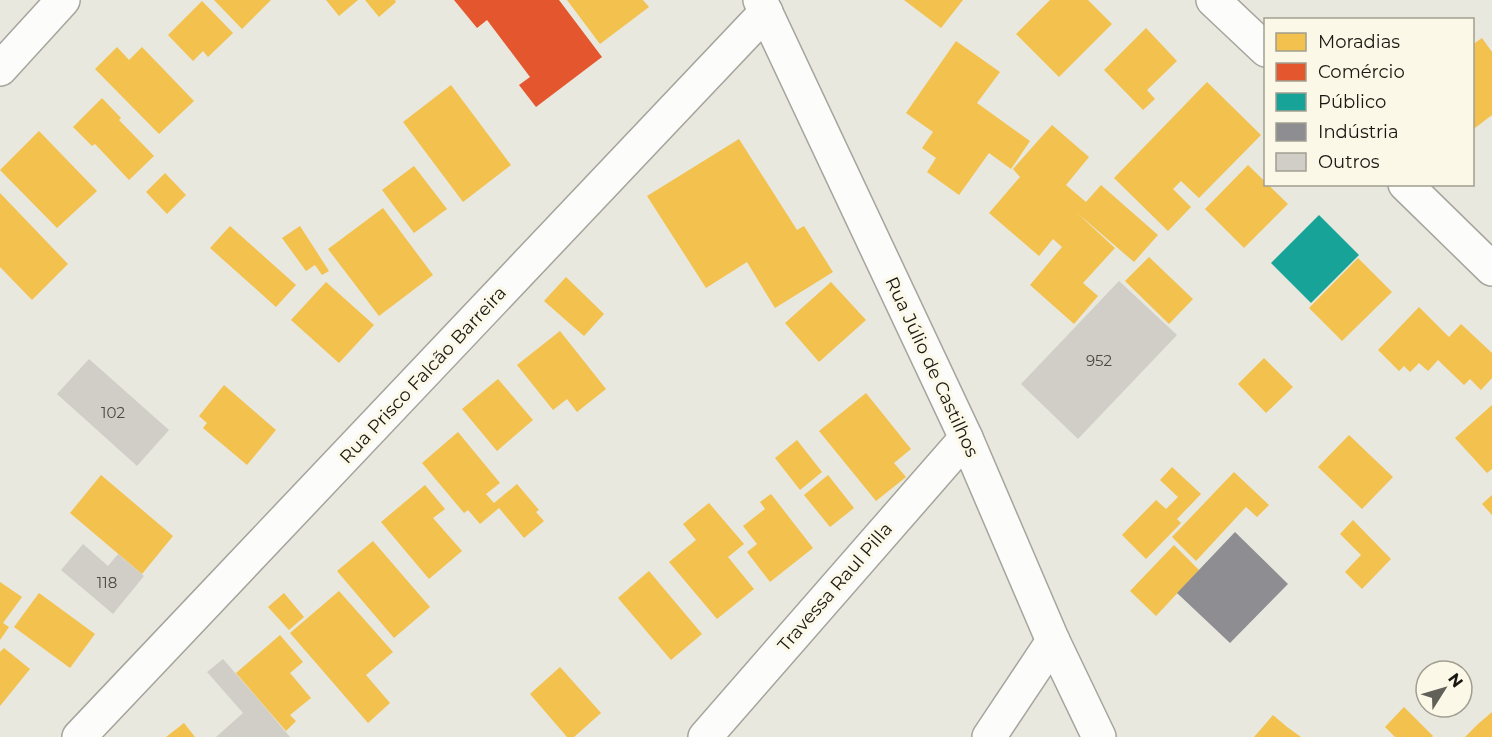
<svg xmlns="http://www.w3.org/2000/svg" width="1492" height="737" viewBox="0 0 1492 737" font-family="Montserrat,sans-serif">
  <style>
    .homes { fill: #f2c14e }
    .shops { fill: #e4572e }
    .public { fill: #17a398 }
    .industry { fill: #8d8d92 }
    .building { fill: #d1cec7 }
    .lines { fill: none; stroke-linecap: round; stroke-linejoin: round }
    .street-casing { stroke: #a5a49d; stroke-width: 36 }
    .street { stroke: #fcfcfa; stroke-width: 33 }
    .labels { text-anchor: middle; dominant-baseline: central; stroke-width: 6; stroke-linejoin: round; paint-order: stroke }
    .number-label { font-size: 15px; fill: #494842 }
    .street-label { font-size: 18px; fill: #181711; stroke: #fbf8e7 }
  </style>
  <rect width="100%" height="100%" fill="#e9e8de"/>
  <g class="homes">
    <polygon points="214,0 271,0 242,29"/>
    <polygon points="326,0 358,0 339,16"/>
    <polygon points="365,0 395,0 396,2 379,17"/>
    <polygon points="567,0 643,0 649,7 600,44"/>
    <polygon points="904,0 963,0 941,28"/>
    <polygon points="1050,0 1088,0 1112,24 1059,77 1016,34"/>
    <polygon points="202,1 233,33 208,57 203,51 193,61 168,35"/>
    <polygon points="1146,28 1177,61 1147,90 1155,99 1143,110 1104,70"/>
    <polygon points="1482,38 1492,52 1492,115 1475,128 1472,124 1472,45"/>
    <polygon points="956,41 1000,72 977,103 1030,141 1011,169 989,153 959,195 927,172 936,158 922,148 933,132 906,113"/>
    <polygon points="117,47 129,60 142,47 194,101 159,134 95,69"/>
    <polygon points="1207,82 1261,135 1199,198 1181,181 1173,189 1191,207 1168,231 1114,178"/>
    <polygon points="451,85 511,165 463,202 403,122"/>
    <polygon points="102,98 121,118 119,120 154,156 129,180 95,144 92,146 73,127"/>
    <polygon points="1052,125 1089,157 1066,185 1086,202 1101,185 1158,235 1134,262 1076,212 1115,248 1083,283 1098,296 1074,324 1030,285 1062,247 1053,239 1039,256 989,213 1020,177 1013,169"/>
    <polygon points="39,131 97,191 57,228 0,170"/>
    <polygon points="739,139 797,230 804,226 833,272 775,308 747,262 706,288 647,196"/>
    <polygon points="1248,165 1288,204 1244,248 1205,209"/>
    <polygon points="414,166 447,209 414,233 382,190"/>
    <polygon points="165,173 186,195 167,214 146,192"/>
    <polygon points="0,193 68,264 32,300 0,267"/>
    <polygon points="383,208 433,275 379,316 328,249"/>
    <polygon points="230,226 296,285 276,307 210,248"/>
    <polygon points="300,226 329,271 322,275 315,265 306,271 282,238"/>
    <polygon points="1149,257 1193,299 1169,324 1125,281"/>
    <polygon points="1358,258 1392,292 1342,341 1309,308"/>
    <polygon points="566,277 604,314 584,336 544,301"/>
    <polygon points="326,282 374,325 339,363 291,320"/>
    <polygon points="831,282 866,320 819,362 785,323"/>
    <polygon points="1419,307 1449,337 1461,324 1492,353 1492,378 1481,390 1470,379 1464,385 1438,360 1428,371 1419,363 1410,372 1404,366 1399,371 1378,350"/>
    <polygon points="560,331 606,389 577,412 567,399 553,410 517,365"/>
    <polygon points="1264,358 1293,387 1266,413 1238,384"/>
    <polygon points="498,379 533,420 497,451 462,409"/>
    <polygon points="224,385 276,430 247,465 203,428 207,423 199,416"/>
    <polygon points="866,393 911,449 894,463 906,477 876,501 819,431"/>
    <polygon points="1492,405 1492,469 1487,473 1455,438"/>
    <polygon points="458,432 500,483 486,494 494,503 517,484 539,510 536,512 544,521 524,538 499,508 480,524 468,510 464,513 422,463"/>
    <polygon points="1349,435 1393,477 1362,509 1318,467"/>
    <polygon points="797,440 822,472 800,490 775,458"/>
    <polygon points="1172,467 1201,494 1177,519 1181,523 1146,559 1122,535 1156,500 1166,509 1178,497 1160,480"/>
    <polygon points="1234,472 1269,505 1257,517 1246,507 1196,561 1172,537"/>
    <polygon points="101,475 173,536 142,574 70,513"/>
    <polygon points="828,475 854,508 830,527 804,495"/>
    <polygon points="425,485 445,509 433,518 462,551 429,579 381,522"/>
    <polygon points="771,494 813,548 770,582 747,552 757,544 743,526 765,509 760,502"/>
    <polygon points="1492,495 1492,515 1482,504"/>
    <polygon points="709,503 744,544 728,557 754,589 717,619 669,562 696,540 683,524"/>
    <polygon points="1353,520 1391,559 1362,589 1345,572 1361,555 1340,534"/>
    <polygon points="373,541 430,607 394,638 337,571"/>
    <polygon points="1174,545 1199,570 1156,616 1130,591"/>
    <polygon points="649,571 702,634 671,660 618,598"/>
    <polygon points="0,582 22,597 3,623 9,627 0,640"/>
    <polygon points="339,591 393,652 366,675 390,703 368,723 290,633"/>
    <polygon points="39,593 95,634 70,668 14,627"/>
    <polygon points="284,593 304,617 289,630 268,607"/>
    <polygon points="280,635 303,662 290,673 311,698 290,715 296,721 286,731 236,673"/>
    <polygon points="4,648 30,669 0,706 0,652"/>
    <polygon points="560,667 601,713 574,737 567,737 530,694"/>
    <polygon points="1404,707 1433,736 1432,737 1395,737 1385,727"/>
    <polygon points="1492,712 1492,737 1465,737 1478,724"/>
    <polygon points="1273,715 1287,727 1301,737 1254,737"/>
    <polygon points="184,723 195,737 166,737"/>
  </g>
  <polygon class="shops" points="454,0 559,0 602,57 536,107 519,85 530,77 487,20 477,28"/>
  <polygon class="public" points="1319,215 1359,255 1311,303 1271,263"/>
  <polygon class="industry" points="1235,532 1288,584 1230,643 1177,593"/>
  <g class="building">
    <polygon points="1119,281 1177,335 1078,439 1021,384"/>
    <polygon points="89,359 169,430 137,466 57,394"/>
    <polygon points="83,544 108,566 118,554 144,576 113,614 61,570"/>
    <polygon points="223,659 258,699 290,737 216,737 243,713 207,672"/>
  </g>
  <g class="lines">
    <g class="street-casing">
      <g id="street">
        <polyline points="760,0 966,438 1053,641 1099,737"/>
        <polyline points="1213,0 1266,50"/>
        <polyline points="0,69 63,0"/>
        <polyline points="1405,184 1492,269"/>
        <polyline points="79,737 766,12"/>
        <polyline points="705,737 966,438"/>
        <polyline points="989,737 1053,641"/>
      </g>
    </g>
    <use href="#street" class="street"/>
  </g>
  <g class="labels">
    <g class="number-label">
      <text x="1099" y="360">952</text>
      <text x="113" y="412">102</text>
      <text x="107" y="582">118</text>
    </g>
    <g class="street-label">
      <text transform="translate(932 367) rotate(65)">Rua Júlio de Castilhos</text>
      <text transform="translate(423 375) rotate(-47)">Rua Prisco Falcão Barreira</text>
      <text transform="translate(835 587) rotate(-49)">Travessa Raul Pilla</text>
    </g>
  </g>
  <rect x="1264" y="18" width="210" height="168" fill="#fbf8e7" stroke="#a09e91" stroke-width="1.5"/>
  <rect x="1276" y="33" width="30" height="18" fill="#f2c14e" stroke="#a09e91" stroke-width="1.5"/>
  <text x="1318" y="48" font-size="18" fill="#181711">Moradias</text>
  <rect x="1276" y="63" width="30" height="18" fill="#e4572e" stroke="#a09e91" stroke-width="1.5"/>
  <text x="1318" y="78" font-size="18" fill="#181711">Comércio</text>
  <rect x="1276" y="93" width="30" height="18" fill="#17a398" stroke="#a09e91" stroke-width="1.5"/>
  <text x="1318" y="108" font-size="18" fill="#181711">Público</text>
  <rect x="1276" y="123" width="30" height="18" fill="#8d8d92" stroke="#a09e91" stroke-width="1.5"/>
  <text x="1318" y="138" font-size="18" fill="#181711">Indústria</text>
  <rect x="1276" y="153" width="30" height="18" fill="#d1cec7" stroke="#a09e91" stroke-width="1.5"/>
  <text x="1318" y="168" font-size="18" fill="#181711">Outros</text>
  <g transform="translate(1444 689) rotate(53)"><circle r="28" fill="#fbf8e7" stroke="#a09e91" stroke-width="1.5"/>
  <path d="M0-4.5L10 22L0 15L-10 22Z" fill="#616059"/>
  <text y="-9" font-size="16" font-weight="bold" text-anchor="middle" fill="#181711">N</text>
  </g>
</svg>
